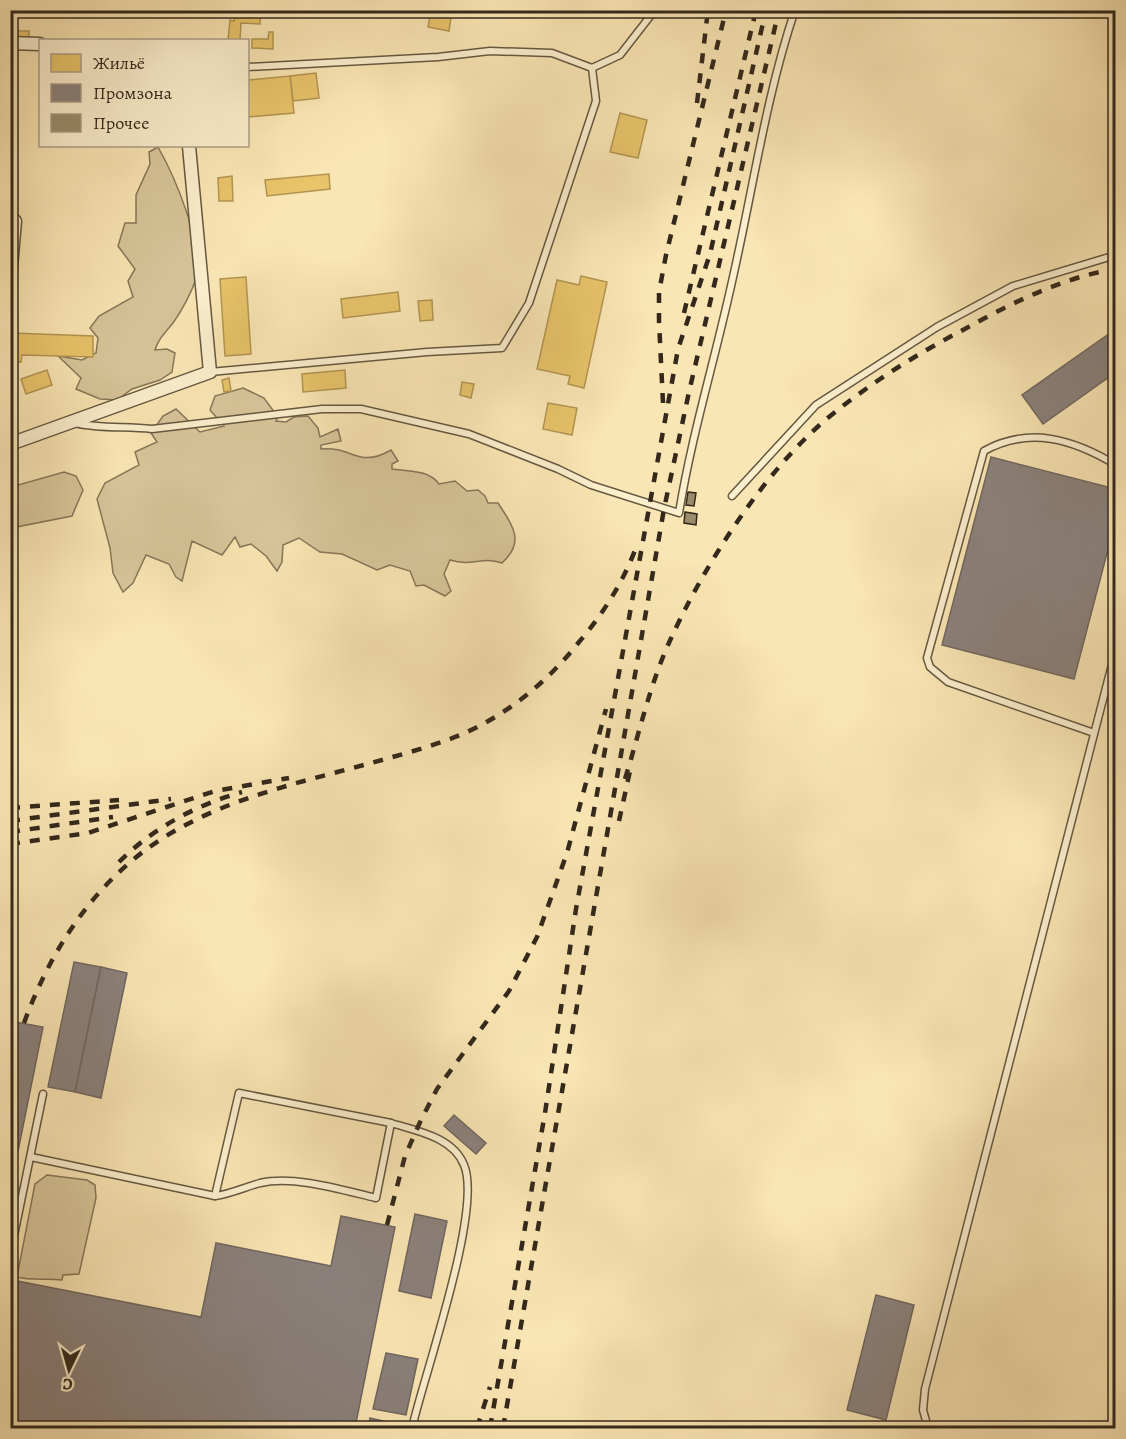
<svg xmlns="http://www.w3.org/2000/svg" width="1126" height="1439" viewBox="0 0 1126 1439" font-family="Alegreya,serif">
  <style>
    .green { fill: #d8c69a; stroke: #86775a; stroke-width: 1.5 }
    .homes { fill: #e9c46a; stroke: #b29552; stroke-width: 1.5 }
    .industry { fill: #8a817c; stroke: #70665f; stroke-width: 1.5 }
    .building { fill: #9a8b6b; stroke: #33281b; stroke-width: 1.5 }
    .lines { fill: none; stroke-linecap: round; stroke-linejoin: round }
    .service-casing { stroke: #655841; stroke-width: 9 }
    .minor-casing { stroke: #655841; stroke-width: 15 }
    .service { stroke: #fcefce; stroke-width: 6 }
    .minor { stroke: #fcefce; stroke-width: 12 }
    .rail { stroke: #33281b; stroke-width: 4.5; stroke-dasharray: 10 10; stroke-linecap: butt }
  </style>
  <rect width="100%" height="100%" fill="#fae6b4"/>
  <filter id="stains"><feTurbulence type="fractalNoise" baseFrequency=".00333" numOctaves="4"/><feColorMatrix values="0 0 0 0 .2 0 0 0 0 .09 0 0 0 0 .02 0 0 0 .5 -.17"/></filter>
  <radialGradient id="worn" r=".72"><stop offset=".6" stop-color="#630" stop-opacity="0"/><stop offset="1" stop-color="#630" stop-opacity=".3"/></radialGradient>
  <g class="green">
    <path d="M 158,147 C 174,175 205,247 196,278 C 192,292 181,312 173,323 C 165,333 159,338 155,350 L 167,349 L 175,353 L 172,372 L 160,380 L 132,389 L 117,400 L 100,399 L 76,389 L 81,378 L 58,356 L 82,360 L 96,353 L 98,338 L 90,328 L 99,316 L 133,297 L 128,281 L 135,269 L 118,246 L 125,223 L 136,223 L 136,195 L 150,164 L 149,152 Z"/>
    <path d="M 243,388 L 264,398 L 278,417 L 276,421 L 286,422 L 294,417 L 308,416 L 318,428 L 320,437 L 338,429 L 341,441 L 321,445 L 321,449 C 353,446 358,469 391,450 L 398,461 L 392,464 L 392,469 C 408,471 429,470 439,484 L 455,481 L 467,491 L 478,490 L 485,496 L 488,503 L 498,503 C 512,525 526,541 502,563 C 481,556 473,567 450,560 L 444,574 L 451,591 L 445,596 L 424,585 L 416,586 L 410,571 L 390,565 L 377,570 L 342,554 L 320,552 L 299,538 L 283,545 L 282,562 L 277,571 L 266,556 L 251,544 L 240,547 L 235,537 L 222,555 L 192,541 L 182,581 L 176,577 L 169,564 L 146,555 L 133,583 L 123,592 L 113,573 L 110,548 L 97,499 L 105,483 L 139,465 L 135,452 L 157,442 L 151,433 L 163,416 L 176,409 L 200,432 L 224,426 L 210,410 L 215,396 Z"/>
    <polygon points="64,472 76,476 83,490 72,516 11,528 11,487"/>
    <path d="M 47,1175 L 87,1180 L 95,1185 L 96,1198 L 79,1274 L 63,1275 L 62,1280 C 46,1278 32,1281 17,1277 L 35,1184 Z"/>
  </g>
  <g class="homes">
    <polygon points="235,10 261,10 260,24 241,23 240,40 228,40 230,20 234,21"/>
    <polygon points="431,10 452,10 449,31 428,27"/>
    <rect x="11" y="31" width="18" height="6"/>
    <polygon points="269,32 273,32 273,49 252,48 252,39 268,39"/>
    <polygon points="10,62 14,62 11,100 10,100"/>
    <polygon points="316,73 319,98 293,101 290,76"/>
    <polygon points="290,76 294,113 248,117 248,80"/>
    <polygon points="620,113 647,120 638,158 610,152"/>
    <polygon points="329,174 330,189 267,196 265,180"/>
    <polygon points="232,176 233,201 219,201 218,178"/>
    <polygon points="581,276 607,282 584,388 568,384 570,376 537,369 557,280 579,285"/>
    <polygon points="246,277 251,354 225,356 220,279"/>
    <polygon points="398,292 400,311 343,318 341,299"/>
    <polygon points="432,300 433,320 420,321 418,301"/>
    <polygon points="11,333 93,336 93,357 22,355 21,362 10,362"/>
    <polygon points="47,370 52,385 26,394 21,379"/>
    <polygon points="345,370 346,388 303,392 302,374"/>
    <polygon points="229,378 231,391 224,392 222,380"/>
    <polygon points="462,382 474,384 471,398 460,395"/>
    <polygon points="548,403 577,408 572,435 543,429"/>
  </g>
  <g class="industry">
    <polygon points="1116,329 1116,372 1043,424 1022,395"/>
    <polygon points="991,457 1116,489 1116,519 1074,679 942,645"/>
    <polygon points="74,962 101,967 75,1092 48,1087"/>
    <polygon points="101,967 127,973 101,1098 75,1092"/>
    <polygon points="10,1021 43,1027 10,1191"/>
    <polygon points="454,1115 486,1143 476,1154 444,1126"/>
    <polygon points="415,1214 447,1221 431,1298 399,1291"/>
    <polygon points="341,1216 395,1227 355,1428 10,1428 10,1312 17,1281 201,1317 216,1243 331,1266"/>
    <polygon points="876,1295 914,1305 886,1420 847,1410"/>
    <polygon points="386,1353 418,1359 406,1415 373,1409"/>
    <polygon points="370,1418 401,1425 400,1428 368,1428"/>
  </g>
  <g class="building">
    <polygon points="688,492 696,493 694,506 686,505"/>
    <polygon points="685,512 697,514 696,525 684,523"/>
  </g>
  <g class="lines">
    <g class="service-casing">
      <g id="service">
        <polyline points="248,67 438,57 490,51 552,53 592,68 620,55 655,10"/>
        <polyline points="210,372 427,352 502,348 529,303 596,101 592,68"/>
        <path d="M 75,423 C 100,429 126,426 152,429 L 322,409 L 361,409 L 469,434 L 558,469 L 591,485 L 679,513 C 692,433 716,356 733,277 C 753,189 766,96 795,10"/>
        <polyline points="732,496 816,405 937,327 1013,286 1116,255"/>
        <path d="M 1094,733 L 948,682 L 930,667 L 927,658 L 984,451 C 1029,426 1073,439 1116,465"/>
        <path d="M 31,1157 L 215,1196 C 231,1194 245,1187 260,1183 C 294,1175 342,1190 376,1198 L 391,1123 C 417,1131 453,1137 464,1165 C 483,1209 424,1375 412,1428"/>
        <polyline points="215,1196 239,1093 391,1123"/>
        <polyline points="10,1255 43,1094"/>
        <polyline points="928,1428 923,1410 925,1389 1116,649"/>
      </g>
    </g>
    <g class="minor-casing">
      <g id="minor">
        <polyline points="10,43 40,44"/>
        <polyline points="10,279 15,221"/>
        <polyline points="10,444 210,372 189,146"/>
      </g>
    </g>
    <use href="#service" class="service"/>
    <use href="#minor" class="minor"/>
    <g class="rail">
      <polyline points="697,103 708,10"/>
      <polyline points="684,313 756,10"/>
      <polyline points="663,403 659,321 659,292 666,255 726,10"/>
      <path d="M 625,779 C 639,734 649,688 668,645 C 703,566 769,462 839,409 C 877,379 919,353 961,331 C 1008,305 1062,277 1116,269"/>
      <polyline points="10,808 119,800"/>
      <polyline points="10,821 171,799"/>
      <polyline points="619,821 630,771"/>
      <polyline points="10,832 113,817"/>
      <polyline points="10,844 88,833 215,791 289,778"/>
      <path d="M 119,862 C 153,828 196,805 242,792"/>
      <path d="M 24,1023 C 51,949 95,881 163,838 C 231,795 312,780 389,758 C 421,749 454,740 483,724 C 520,704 553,675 579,642 C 603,614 624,581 637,545"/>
      <polyline points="387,1225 405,1156 421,1120 437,1089 509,991 537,937 567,853 606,709"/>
      <polyline points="477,1428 490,1387"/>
      <polyline points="490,1428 545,1113 576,909 678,349 710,254 766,10"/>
      <polyline points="503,1428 664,509 689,392 779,10"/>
    </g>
  </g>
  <rect width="1126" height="1439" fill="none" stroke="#fae6b4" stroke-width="36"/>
  <rect x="12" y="12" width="1102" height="1415" fill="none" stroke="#33281b" stroke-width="3"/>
  <rect x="18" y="18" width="1090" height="1403" fill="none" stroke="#33281b" stroke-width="1.5"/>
  <rect x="39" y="39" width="210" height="108" fill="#fcefce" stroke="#ac9f86" stroke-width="1.5"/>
  <rect x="51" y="54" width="30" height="18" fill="#e9c46a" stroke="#ac9f86" stroke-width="1.5"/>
  <text x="93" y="69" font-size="18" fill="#33281b">Жильё</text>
  <rect x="51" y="84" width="30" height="18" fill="#8a817c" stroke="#ac9f86" stroke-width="1.5"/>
  <text x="93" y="99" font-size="18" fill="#33281b">Промзона</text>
  <rect x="51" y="114" width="30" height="18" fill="#9a8b6b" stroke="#ac9f86" stroke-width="1.5"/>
  <text x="93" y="129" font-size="18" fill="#33281b">Прочее</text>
  <g transform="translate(69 1370) rotate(185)" stroke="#fcefce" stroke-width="4.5" paint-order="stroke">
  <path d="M0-4.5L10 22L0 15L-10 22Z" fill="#33281b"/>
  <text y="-9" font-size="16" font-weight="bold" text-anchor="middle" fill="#33281b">С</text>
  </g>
  <rect width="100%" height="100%" filter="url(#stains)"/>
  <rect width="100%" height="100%" fill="url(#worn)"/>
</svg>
